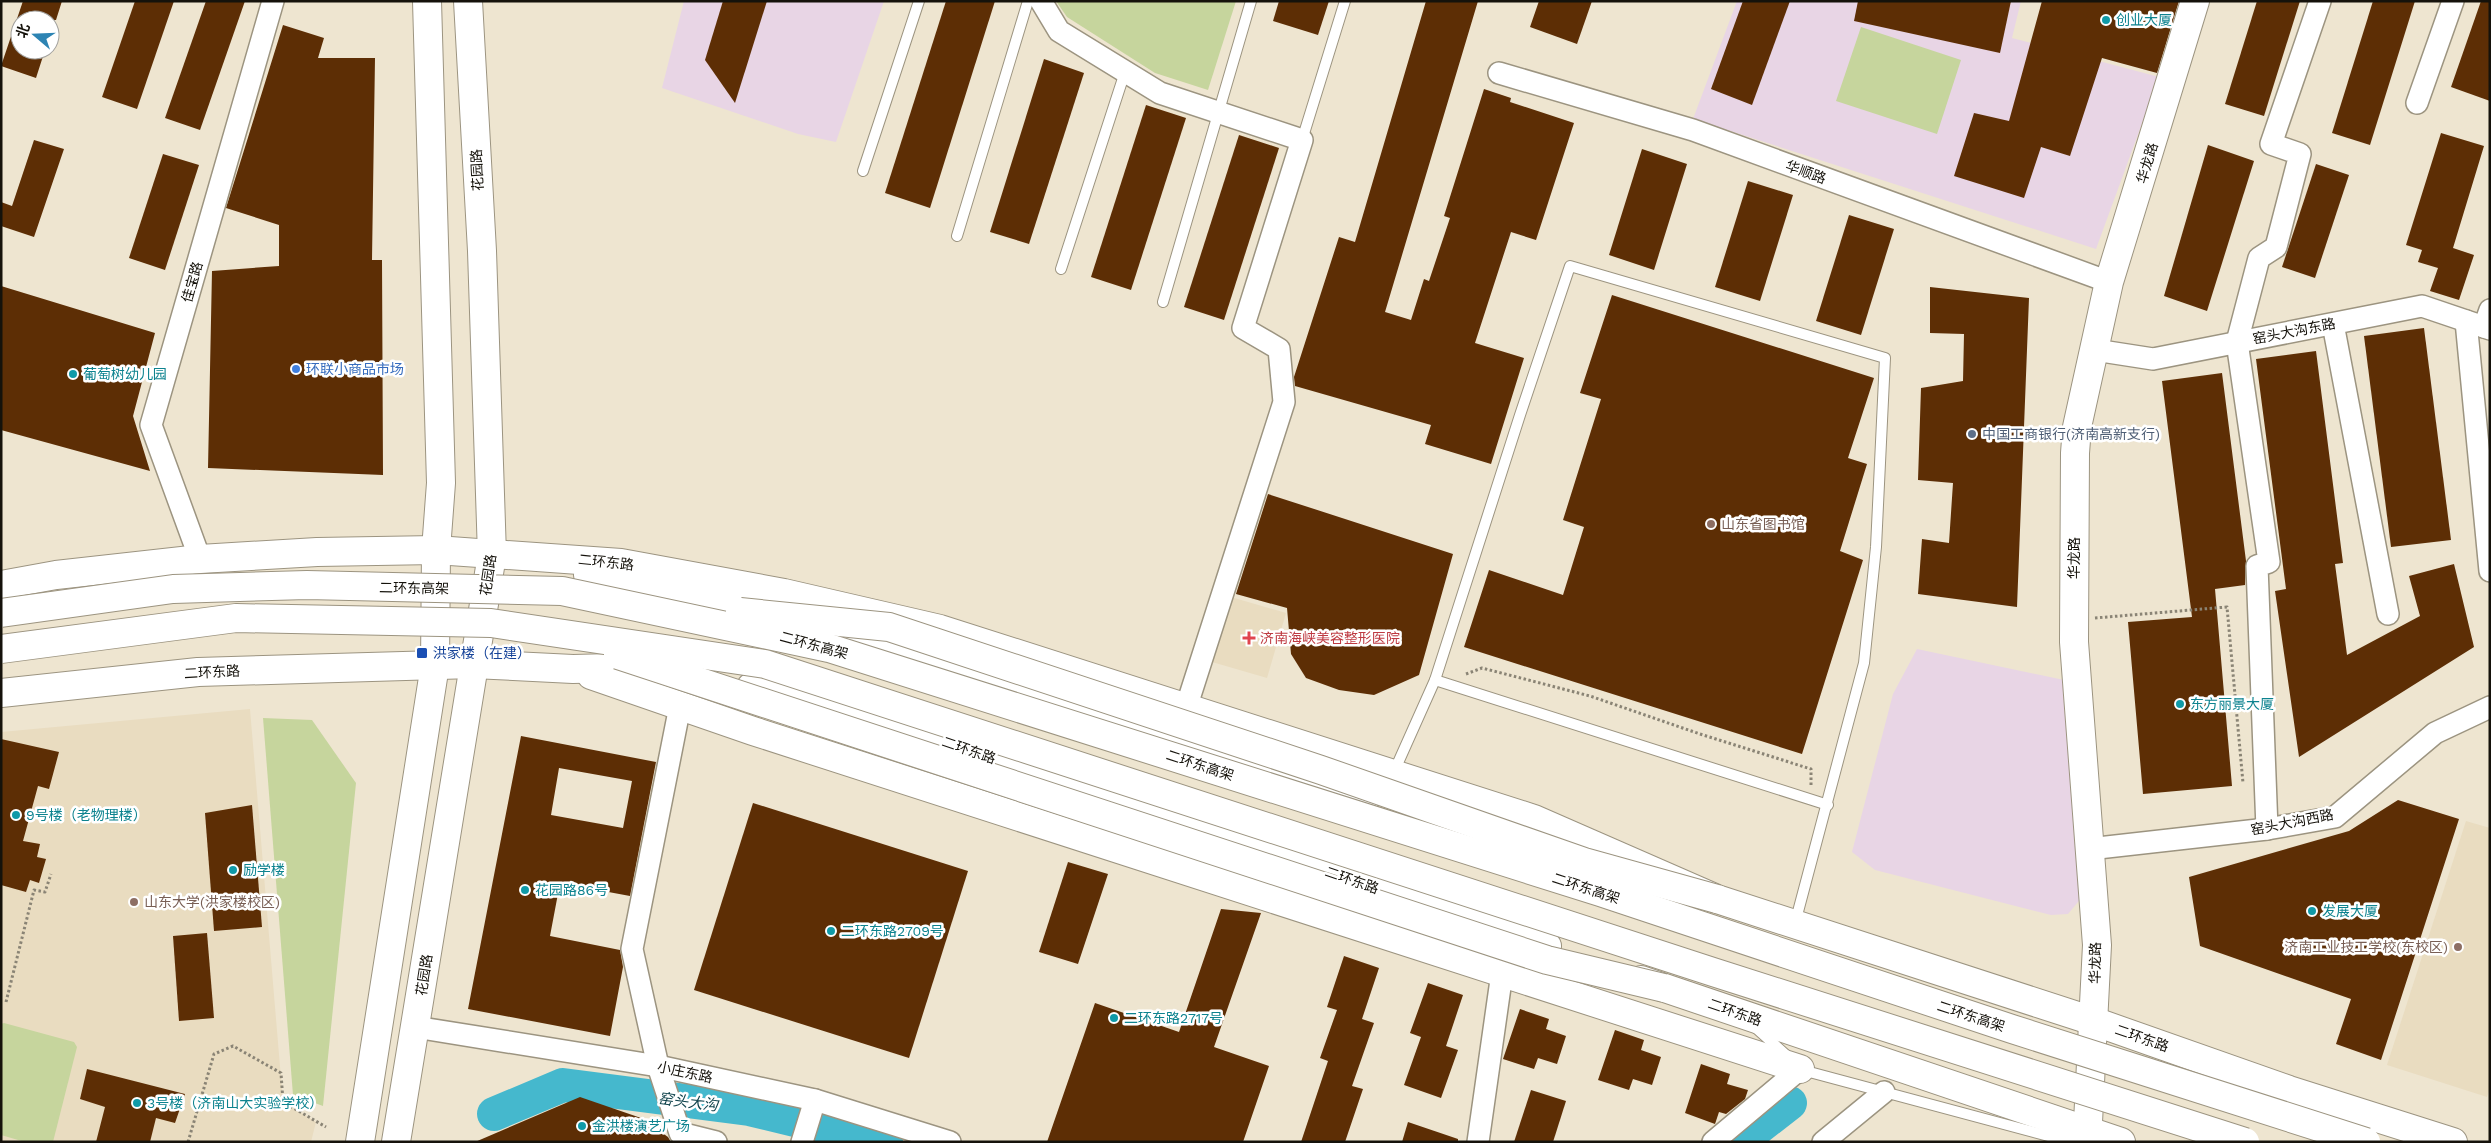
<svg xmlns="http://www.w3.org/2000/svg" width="2491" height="1143" viewBox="0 0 2491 1143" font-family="'Work Sans','Noto Sans SC',sans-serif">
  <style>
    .commercial { fill: #e8d5e5 }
    .built { fill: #e9dcc0 }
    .green { fill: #c6d59d }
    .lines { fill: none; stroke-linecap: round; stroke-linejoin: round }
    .river { stroke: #45b8cd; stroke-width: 34 }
    .building { fill: #5d2e05; fill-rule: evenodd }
    .service-casing { stroke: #9c9480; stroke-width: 12 }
    .minor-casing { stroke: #9c9480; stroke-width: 24 }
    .secondary-casing { stroke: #9c9480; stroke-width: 30 }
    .primary-casing { stroke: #9c9480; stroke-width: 30 }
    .trunk-casing { stroke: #9c9480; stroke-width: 30 }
    .path { stroke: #8a8475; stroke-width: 3; stroke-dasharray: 2.5 2.5; stroke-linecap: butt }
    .service { stroke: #fff; stroke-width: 10 }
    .minor { stroke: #fff; stroke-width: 21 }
    .secondary { stroke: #fff; stroke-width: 28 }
    .primary { stroke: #fff; stroke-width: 28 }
    .trunk { stroke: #fff; stroke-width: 28 }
    .trunk-bridge-casing { stroke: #9c9480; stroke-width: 30; stroke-linecap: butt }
    .trunk-bridge { stroke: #fff; stroke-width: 28 }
    .culture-dot { fill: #0f9aa8; stroke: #fff; stroke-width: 2 }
    .shop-dot { fill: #3f7fe0; stroke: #fff; stroke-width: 2 }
    .service-dot { fill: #5c6f8a; stroke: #fff; stroke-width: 2 }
    .education-dot { fill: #8d6e63; stroke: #fff; stroke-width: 2 }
    .health-dot { fill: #e0444e; stroke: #fff; stroke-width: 2 }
    .transit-dot { fill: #1a4fb4; stroke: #fff; stroke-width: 2 }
    .labels { text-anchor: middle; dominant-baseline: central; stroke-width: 5; stroke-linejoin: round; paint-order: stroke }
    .culture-label { font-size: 14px; fill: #0d838f; stroke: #fff; text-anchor: start }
    .street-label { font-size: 14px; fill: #15120b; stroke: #fff }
    .shop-label { font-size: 14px; fill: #366cbe; stroke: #fff; text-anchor: start }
    .service-label { font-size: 14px; fill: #4e5e75; stroke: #fff; text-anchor: start }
    .education-label { font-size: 14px; fill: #785e54; stroke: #fff; text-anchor: start }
    .health-label { font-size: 14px; fill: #be3a42; stroke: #fff; text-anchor: start }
    .transit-label { font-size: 14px; fill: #164399; stroke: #fff; text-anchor: start }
    .water-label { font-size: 15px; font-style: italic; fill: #10434c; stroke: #fff }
  </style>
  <rect width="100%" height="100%" fill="#eee5d0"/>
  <g class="commercial">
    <polygon points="684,1 884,1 836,142 798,134 662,88"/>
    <polygon points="1737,1 2021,1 2012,38 2159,77 2096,249 1693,119"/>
    <polygon points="1917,649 2069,681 2083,896 2068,914 2051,915 1875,870 1852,852 1893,694"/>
  </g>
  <g class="built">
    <polygon points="1231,597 1286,613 1267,678 1212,662"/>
    <polygon points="250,709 283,1102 316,1122 311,1142 1,1142 1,732"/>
    <polygon points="2466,821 2490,828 2490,1088 2487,1097 2387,1065"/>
  </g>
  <g class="green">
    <polygon points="1056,1 1236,1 1208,90 1155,73 1067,17"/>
    <polygon points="1861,27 1961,60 1937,134 1836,101"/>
    <polygon points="263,718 312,720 356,783 323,1106 293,1095"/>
    <polygon points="4,1023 74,1042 77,1047 53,1142 25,1142 1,1135 1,1024"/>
  </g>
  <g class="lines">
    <g class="river">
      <polyline points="494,1114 563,1085 749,1109 886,1142"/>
      <polyline points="1740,1142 1790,1103"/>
    </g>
  </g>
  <g class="building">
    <polygon points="23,1 62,1 56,20 20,20 20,50 45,50 36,78 1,66"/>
    <polygon points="135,1 174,1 137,109 102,97"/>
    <polygon points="206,1 245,1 200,130 165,118"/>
    <polygon points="723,1 767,1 735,103 705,60"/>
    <polygon points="946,1 995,1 930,208 885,193"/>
    <polygon points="1279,1 1329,1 1318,35 1273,21"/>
    <polygon points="1426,1 1478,1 1385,312 1411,320 1424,279 1429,281 1450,218 1444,216 1484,89 1511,98 1510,102 1574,123 1536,240 1511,232 1475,343 1524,358 1491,464 1425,444 1431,425 1295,386 1294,377 1339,237 1355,242"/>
    <polygon points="1539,1 1592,1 1577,44 1530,27"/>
    <polygon points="1743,1 1790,1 1752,105 1711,89"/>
    <polygon points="1858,1 2011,1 2000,53 1854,21"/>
    <polygon points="2042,1 2179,1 2157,73 2102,58 2070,156 2041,147 2024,198 1954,176 1974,113 2009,121"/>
    <polygon points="2257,1 2300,1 2264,116 2225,104"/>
    <polygon points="2373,1 2415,1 2370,145 2332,133"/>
    <polygon points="2481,1 2490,1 2490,101 2451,87"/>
    <polygon points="283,25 324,38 318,58 375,58 372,260 382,260 383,475 208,468 212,271 279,266 279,225 226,208"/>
    <polygon points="1044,59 1084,73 1029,244 990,232"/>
    <polygon points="1146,105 1186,118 1131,290 1091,277"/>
    <polygon points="2441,133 2484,146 2453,248 2474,255 2459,300 2430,291 2438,268 2418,262 2422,250 2406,245"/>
    <polygon points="1239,135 1279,148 1224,320 1184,307"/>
    <polygon points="34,140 64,149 34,237 1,226 1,202 12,206"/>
    <polygon points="2208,145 2254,161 2207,311 2164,296"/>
    <polygon points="1642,149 1687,164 1654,270 1609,255"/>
    <polygon points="163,154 199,165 165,270 129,258"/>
    <polygon points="2316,164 2349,175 2315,278 2282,267"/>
    <polygon points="1748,181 1793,195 1760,301 1715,287"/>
    <polygon points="1849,215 1894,229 1861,335 1816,321"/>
    <polygon points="1,286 155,333 133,416 150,471 1,430"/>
    <polygon points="1930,287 2029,298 2017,607 1918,594 1922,539 1949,543 1953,483 1918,480 1921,388 1963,381 1964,334 1930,333"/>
    <polygon points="1612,295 1874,378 1848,458 1867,464 1840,551 1863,560 1802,754 1464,647 1489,570 1563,595 1584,527 1563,520 1601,399 1580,393"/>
    <polygon points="2424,328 2451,540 2391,547 2364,336"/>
    <polygon points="2316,351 2343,563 2335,564 2347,655 2420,616 2409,576 2454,564 2474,647 2299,757 2275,591 2286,589 2256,359"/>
    <polygon points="2222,373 2246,561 2245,585 2215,589 2232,786 2143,794 2128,622 2192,617 2162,381"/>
    <polygon points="1268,494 1453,554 1419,675 1374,695 1339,690 1306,678 1291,654 1287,608 1236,594"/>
    <path d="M 521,736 L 656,762 L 630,896 L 560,883 L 550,936 L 620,950 L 623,967 L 610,1036 L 468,1009 ZM 559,768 L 632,781 L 623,828 L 551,815 Z"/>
    <polygon points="1,739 59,752 49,789 38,786 23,841 40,844 37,857 46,859 39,883 30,880 26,892 1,885"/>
    <polygon points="2398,800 2459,819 2381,1060 2336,1044 2351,999 2200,946 2189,877 2349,831"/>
    <polygon points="753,803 968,871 909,1058 694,990"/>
    <polygon points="252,805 262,927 214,931 205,813"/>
    <polygon points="1068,862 1108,874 1078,964 1039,952"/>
    <polygon points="1221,909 1261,913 1214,1047 1269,1066 1243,1142 1047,1142 1095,1003 1179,1032"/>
    <polygon points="207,933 214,1018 179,1021 173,936"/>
    <polygon points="1344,956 1379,968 1362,1019 1374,1023 1352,1086 1363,1089 1345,1142 1301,1142 1328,1061 1320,1058 1337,1010 1327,1007"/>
    <polygon points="1428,983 1463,995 1446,1046 1458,1050 1441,1098 1404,1085 1421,1037 1410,1033"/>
    <polygon points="1520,1009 1549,1019 1546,1029 1566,1036 1557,1064 1538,1058 1534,1069 1503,1059"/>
    <polygon points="1615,1030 1644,1040 1641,1050 1661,1057 1652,1085 1633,1079 1629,1090 1598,1080"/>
    <polygon points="1701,1064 1730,1074 1727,1084 1748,1090 1745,1099 1726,1114 1719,1112 1715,1124 1685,1113"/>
    <polygon points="87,1069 185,1094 175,1123 156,1118 150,1142 96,1142 105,1107 80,1099"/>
    <polygon points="1531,1090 1566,1101 1553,1142 1514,1142"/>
    <polygon points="580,1097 641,1118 668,1137 671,1142 475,1142"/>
    <polygon points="1408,1122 1458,1139 1458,1142 1402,1142"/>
  </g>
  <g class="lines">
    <g class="service-casing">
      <g id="service">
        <polyline points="1302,140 1345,1"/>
        <polyline points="863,171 919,1"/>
        <polyline points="957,236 1028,1"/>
        <polyline points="1061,269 1125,72"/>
        <polyline points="1163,302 1251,1"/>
        <polyline points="1435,680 1828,805"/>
        <polyline points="1393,774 1435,680 1520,415 1570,266 1885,358 1876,547 1864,663 1795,923"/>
        <polyline points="1756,1028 1786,1055"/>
        <polyline points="1802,1070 2071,1142"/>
      </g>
    </g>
    <g class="minor-casing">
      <g id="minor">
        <polyline points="1041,1 1059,31 1160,93 1302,140 1243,328 1279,349 1284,402 1186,708"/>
        <polyline points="1499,73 1693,130 2109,282"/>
        <polyline points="2417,103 2453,1"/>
        <polyline points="2466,321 2490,571"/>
        <polyline points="2333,324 2388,614"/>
        <polyline points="2484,327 2490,310"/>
        <polyline points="2095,350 2153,359 2422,306 2490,329"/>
        <polyline points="200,559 151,425 273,1"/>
        <polyline points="680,706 632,949 658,1066 680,1133 716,1142"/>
        <polyline points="2267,829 2257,566 2269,562 2237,342 2259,258 2276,247 2300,154 2271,144 2320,1"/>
        <polyline points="2089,849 2267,829 2335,817 2435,733 2490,707"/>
        <polyline points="415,1027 658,1066 815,1100 950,1142"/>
        <polyline points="802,1142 815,1100"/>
        <polyline points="1478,1142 1502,973"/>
        <polyline points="1713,1142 1800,1069"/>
        <polyline points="1823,1142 1884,1092"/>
      </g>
    </g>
    <g class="secondary-casing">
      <polyline id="secondary" points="2087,1142 2097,945 2074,642 2075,453 2077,427 2109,282 2195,1"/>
    </g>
    <g class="primary-casing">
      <g id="primary">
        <polyline points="360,1142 435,665 436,550 441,483 427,1"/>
        <polyline points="396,1142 492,555 482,251 468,1"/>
      </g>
    </g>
    <g class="trunk-casing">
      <g id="trunk">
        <polyline points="588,575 763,614"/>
        <polyline points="1,585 56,575 200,559 317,552 436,550 621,563 784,593 940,629 1534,819 1717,899 2093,1021 2289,1090 2453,1142"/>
        <polyline points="837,631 872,639 1365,799"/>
        <polyline points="591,675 753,731 1800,1069"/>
        <polyline points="751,687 866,716 1547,946"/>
        <polyline points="1,693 198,672 473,664 573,669 651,667"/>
        <polyline points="1641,980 2121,1142"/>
      </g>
    </g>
    <g class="path">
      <polyline points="2095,618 2227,607 2243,783"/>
      <polyline points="1466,674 1482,668 1590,696 1700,734 1811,769 1811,786"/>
      <polyline points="6,1002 34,890 45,892 51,874"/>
      <polyline points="188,1142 214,1054 233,1046 281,1073 283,1102 326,1127"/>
    </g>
    <use href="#service" class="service"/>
    <use href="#minor" class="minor"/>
    <use href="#secondary" class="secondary"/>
    <use href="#primary" class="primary"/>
    <use href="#trunk" class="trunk"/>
    <g class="trunk-bridge-casing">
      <g id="trunk-bridge">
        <polyline points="740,612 889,627 1321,770 1584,862 1717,899"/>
        <polyline points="1,613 173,589 307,585 562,591 829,648 1600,892 2012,1029 2366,1142"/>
        <polyline points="1,649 236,618 491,623 765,664 1713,972 2245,1142"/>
        <polyline points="618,655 1547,960 1664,988"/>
      </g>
    </g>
    <use href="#trunk-bridge" class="trunk-bridge"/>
  </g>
  <g class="culture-dot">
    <circle cx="2106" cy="20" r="5"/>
    <circle cx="73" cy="374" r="5"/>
    <circle cx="2180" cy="704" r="5"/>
    <circle cx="16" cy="815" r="5"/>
    <circle cx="233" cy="870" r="5"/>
    <circle cx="525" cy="890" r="5"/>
    <circle cx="2312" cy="911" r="5"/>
    <circle cx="831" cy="931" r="5"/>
    <circle cx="1114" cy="1018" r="5"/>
    <circle cx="137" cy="1103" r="5"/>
    <circle cx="582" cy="1126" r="5"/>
  </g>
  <circle class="shop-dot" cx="296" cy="369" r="5"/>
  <circle class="service-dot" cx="1972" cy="434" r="5"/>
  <g class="education-dot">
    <circle cx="1711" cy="524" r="5"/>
    <circle cx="134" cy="902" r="5"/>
    <circle cx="2458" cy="947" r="5"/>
  </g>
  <path class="health-dot" d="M1246.5 630.5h5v5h5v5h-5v5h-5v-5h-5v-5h5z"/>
  <rect class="transit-dot" x="416" y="647" width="12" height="12" rx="2.5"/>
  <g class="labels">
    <g class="culture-label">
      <text x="2116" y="20">创业大厦</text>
      <text x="83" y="374">葡萄树幼儿园</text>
      <text x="2190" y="704">东方丽景大厦</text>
      <text x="26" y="815">9号楼（老物理楼）</text>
      <text x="243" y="870">励学楼</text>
      <text x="535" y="890">花园路86号</text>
      <text x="2322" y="911">发展大厦</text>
      <text x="841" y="931">二环东路2709号</text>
      <text x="1124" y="1018">二环东路2717号</text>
      <text x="147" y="1103">3号楼（济南山大实验学校）</text>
      <text x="592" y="1126">金洪楼演艺广场</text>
    </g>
    <g class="street-label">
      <text transform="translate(2147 163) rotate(-73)">华龙路</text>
      <text transform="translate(477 170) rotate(-93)">花园路</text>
      <text transform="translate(1806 172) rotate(20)">华顺路</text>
      <text transform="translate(192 282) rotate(-74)">佳宝路</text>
      <text transform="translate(2294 331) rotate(-11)">窑头大沟东路</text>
      <text transform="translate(2074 558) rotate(-90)">华龙路</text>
      <text transform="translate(606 562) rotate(6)">二环东路</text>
      <text transform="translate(488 575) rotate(-82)">花园路</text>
      <text transform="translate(414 588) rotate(1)">二环东高架</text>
      <text transform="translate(814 645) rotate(15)">二环东高架</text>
      <text transform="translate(212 672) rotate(-3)">二环东路</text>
      <text transform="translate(969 750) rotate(19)">二环东路</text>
      <text transform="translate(1200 765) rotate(18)">二环东高架</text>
      <text transform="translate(2292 822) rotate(-11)">窑头大沟西路</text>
      <text transform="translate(1352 880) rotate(19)">二环东路</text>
      <text transform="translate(1586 888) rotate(18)">二环东高架</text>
      <text transform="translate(2095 963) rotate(-89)">华龙路</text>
      <text transform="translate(424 975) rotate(-81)">花园路</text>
      <text transform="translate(1735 1012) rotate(19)">二环东路</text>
      <text transform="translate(1971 1016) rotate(18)">二环东高架</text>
      <text transform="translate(2142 1038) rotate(19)">二环东路</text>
      <text transform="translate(685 1072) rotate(12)">小庄东路</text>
    </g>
    <g class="shop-label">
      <text x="306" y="369">环联小商品市场</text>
    </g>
    <g class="service-label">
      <text x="1982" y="434">中国工商银行(济南高新支行)</text>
    </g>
    <g class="education-label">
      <text x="1721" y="524">山东省图书馆</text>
      <text x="144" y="902">山东大学(洪家楼校区)</text>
      <text x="2448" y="947" text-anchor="end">济南工业技工学校(东校区)</text>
    </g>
    <g class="health-label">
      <text x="1260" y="638">济南海峡美容整形医院</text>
    </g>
    <g class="transit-label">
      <text x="433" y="653">洪家楼（在建）</text>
    </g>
    <g class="water-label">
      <text transform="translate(688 1102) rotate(7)">窑头大沟</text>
    </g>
  </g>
  <rect width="2491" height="1143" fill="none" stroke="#15120b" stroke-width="5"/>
  <g transform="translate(35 35) rotate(289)"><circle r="24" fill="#ffffff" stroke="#a1a09d"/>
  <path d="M0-4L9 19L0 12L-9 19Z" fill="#2d84b3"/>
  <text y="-8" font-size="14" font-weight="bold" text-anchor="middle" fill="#15120b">北</text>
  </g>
</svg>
